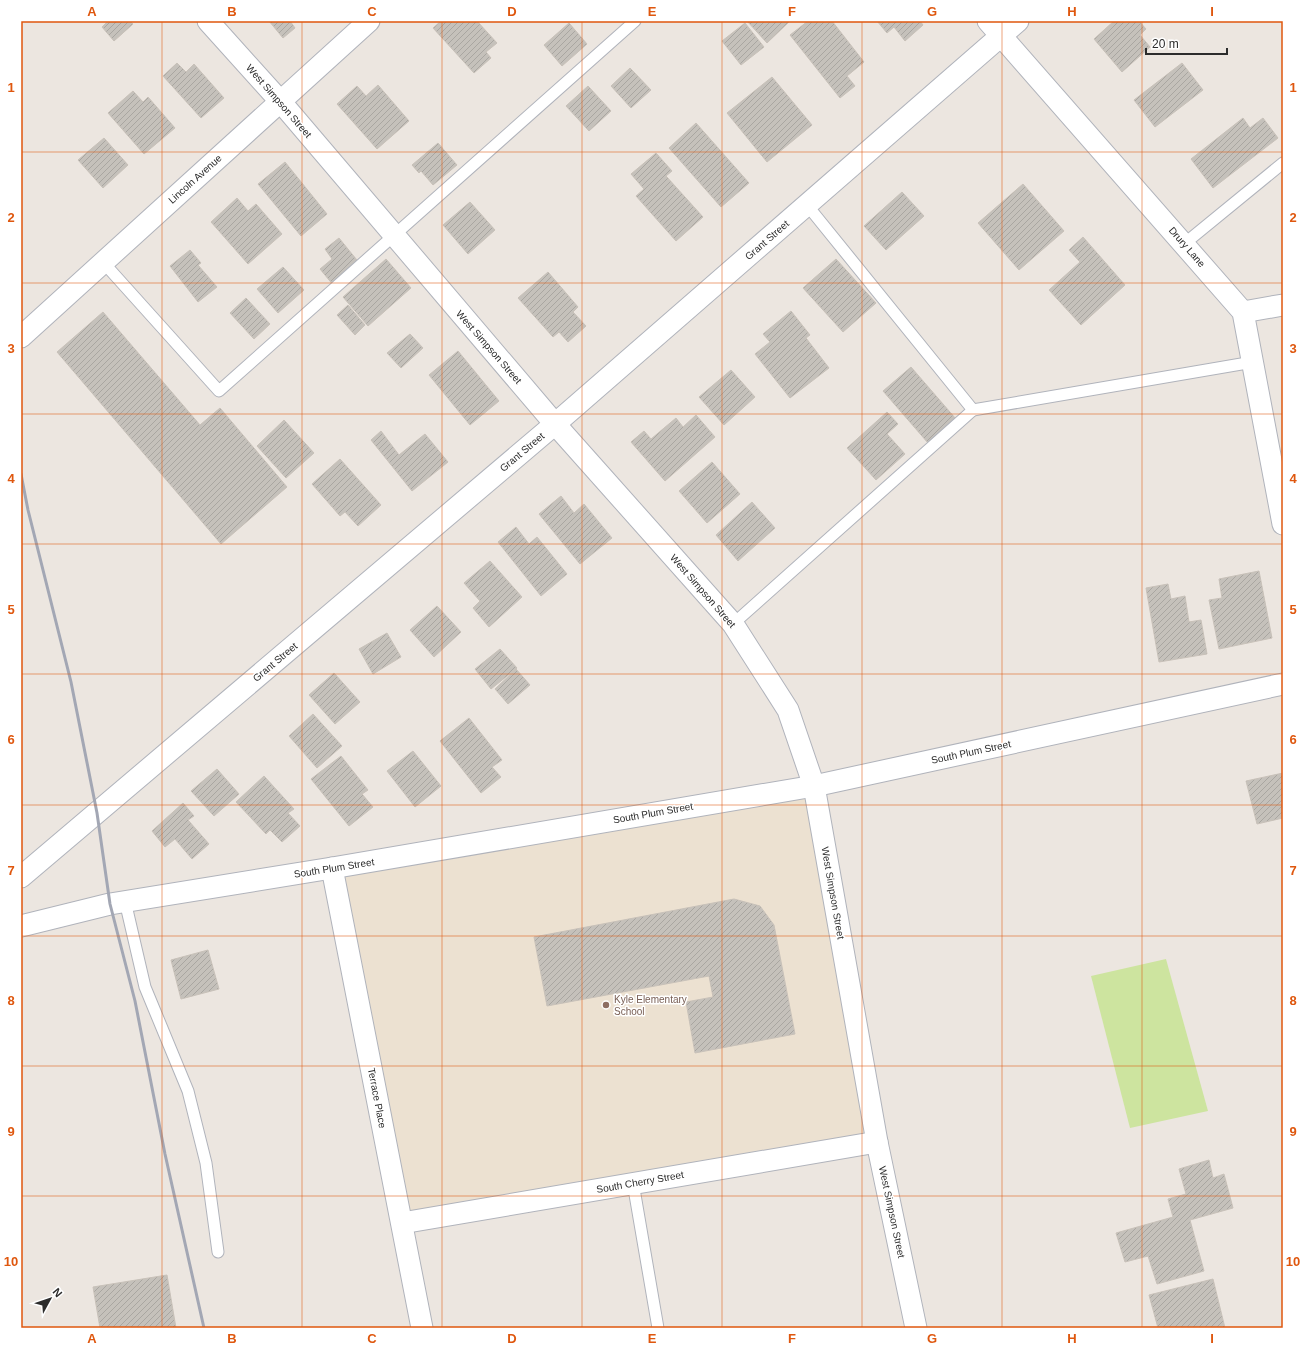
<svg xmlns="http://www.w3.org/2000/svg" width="1304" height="1349" viewBox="0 0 1304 1349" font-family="Helvetica,sans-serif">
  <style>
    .education { fill: #ece1d1 }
    .pitch { fill: #cde49f }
    .building { fill: url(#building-hatch); stroke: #c8c1b9 }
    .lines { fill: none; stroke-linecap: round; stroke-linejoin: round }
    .lane-casing { stroke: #b0b3bb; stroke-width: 13 }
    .street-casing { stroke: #b0b3bb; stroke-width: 23 }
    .lane { stroke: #fff; stroke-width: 11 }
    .street { stroke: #fff; stroke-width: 21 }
    .rail { stroke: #a3a7b4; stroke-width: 3 }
    .grid { fill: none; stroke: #df570e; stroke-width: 1; stroke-opacity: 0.55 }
    .education-dot { fill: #8d6e63; stroke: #fff; stroke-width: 1.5 }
    .labels { text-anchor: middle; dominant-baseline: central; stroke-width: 3; stroke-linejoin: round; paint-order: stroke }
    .street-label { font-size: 10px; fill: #2c2c2c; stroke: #fff }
    .education-label { font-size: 10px; fill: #785e54; stroke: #fff; text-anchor: start }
    .neatline { fill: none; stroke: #df570e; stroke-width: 1.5 }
    .grid-label { font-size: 13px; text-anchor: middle; font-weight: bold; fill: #df570e }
  </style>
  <defs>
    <pattern id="building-hatch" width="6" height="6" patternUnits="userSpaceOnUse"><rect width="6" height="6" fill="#c5c1bb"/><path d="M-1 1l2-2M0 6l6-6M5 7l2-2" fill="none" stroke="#a9a6a1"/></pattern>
  </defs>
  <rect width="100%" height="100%" fill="#ece6e0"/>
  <polygon class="education" points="814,786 877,1142 402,1223 332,868"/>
  <polygon class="pitch" points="1166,959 1208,1111 1130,1128 1091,976"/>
  <g class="building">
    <polygon points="108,21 130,21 133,24 114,41 102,27"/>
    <polygon points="269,21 290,21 295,28 283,38"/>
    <polygon points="441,21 461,21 462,23 464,21 477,21 497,43 486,52 491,58 474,73 433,28"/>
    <polygon points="747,21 790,21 767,43"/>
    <polygon points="808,21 832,21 864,62 847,76 855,86 840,98 790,35"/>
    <polygon points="877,21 920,21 923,25 905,41 894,27 887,33"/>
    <polygon points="1114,21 1139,21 1146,29 1140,35 1150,47 1122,72 1094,39"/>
    <polygon points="569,23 587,44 562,66 544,45"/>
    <polygon points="745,23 764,47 741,65 722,41"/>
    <polygon points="177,63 186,72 194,64 224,98 201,118 163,76"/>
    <polygon points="1182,63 1203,90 1155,127 1134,100"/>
    <polygon points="630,68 651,90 631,108 611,86"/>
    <polygon points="772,77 812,125 767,162 727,113"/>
    <polygon points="378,85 409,121 377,149 337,104 357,86 366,96"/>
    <polygon points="588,86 611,111 589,131 566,106"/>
    <polygon points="133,91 143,102 148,97 175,128 144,154 108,113"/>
    <polygon points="1243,118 1250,128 1263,118 1278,138 1213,188 1191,159"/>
    <polygon points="696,123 749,183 721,207 669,148"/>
    <polygon points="104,138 128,165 103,188 78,160"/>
    <polygon points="438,143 457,165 433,185 421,171 419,173 412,165"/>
    <polygon points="656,153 672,171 666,176 703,217 676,241 636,196 644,189 631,174"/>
    <polygon points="285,162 327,214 301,236 258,184"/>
    <polygon points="1023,184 1064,231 1019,270 978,223"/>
    <polygon points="902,192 924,216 886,250 864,226"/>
    <polygon points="237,198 248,211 256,204 282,234 248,264 211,222"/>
    <polygon points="470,202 495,230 468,254 443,225"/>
    <polygon points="1083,237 1125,285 1081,325 1049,290 1080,262 1069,250"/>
    <polygon points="339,238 361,265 334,286 320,269 332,259 325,249"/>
    <polygon points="190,250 201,263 198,265 217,287 198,302 170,266"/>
    <polygon points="386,259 411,288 368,326 343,297"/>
    <polygon points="836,259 876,303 843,332 803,288"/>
    <polygon points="283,267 304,290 278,313 257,289"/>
    <polygon points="548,272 578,307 573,312 586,326 568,342 559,332 553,337 518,298"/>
    <polygon points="246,298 270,324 254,339 230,313"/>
    <polygon points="348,305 365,325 355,335 337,315"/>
    <polygon points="791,311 810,335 806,338 829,368 790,398 755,354 770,342 763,334"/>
    <polygon points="103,312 200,425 220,408 287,487 221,544 57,352"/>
    <polygon points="410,334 423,348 401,368 387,353"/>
    <polygon points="458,351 499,401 470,425 429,375"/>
    <polygon points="911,367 956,419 928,443 883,391"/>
    <polygon points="731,370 755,397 724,425 699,397"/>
    <polygon points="887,412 898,424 887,434 905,454 876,480 847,448"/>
    <polygon points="696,415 715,437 665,481 631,442 644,431 651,439 676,418 683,427"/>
    <polygon points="284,420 314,453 286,478 257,446"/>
    <polygon points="381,431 399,455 425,434 448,462 412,491 371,440"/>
    <polygon points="340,459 381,505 358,526 345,512 340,516 312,484"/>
    <polygon points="712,462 740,494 707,523 679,491"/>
    <polygon points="561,496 574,513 584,504 612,538 580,564 539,514"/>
    <polygon points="752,502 775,528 738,561 716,535"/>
    <polygon points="516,527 529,544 537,537 567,574 541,596 498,542"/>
    <polygon points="490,561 522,597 489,627 473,608 480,601 464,583"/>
    <polygon points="1259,571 1272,638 1219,649 1209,600 1222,598 1219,579"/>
    <polygon points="1168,584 1171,599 1185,596 1189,622 1201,620 1207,654 1159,662 1146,588"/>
    <polygon points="437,606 461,632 434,657 410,630"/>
    <polygon points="387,633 401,657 373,674 359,649"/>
    <polygon points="500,649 517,668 491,689 475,669"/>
    <polygon points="516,669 530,685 508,704 495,689"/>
    <polygon points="334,673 360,702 335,724 309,695"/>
    <polygon points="313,714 342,746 317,768 289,736"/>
    <polygon points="469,718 502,760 492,767 501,777 481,793 440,741"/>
    <polygon points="413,751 441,786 415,807 387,771"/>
    <polygon points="341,756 368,790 362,794 373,807 349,826 311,779"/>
    <polygon points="217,769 239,794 214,816 191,791"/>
    <polygon points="1283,773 1283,818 1257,824 1246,781"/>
    <polygon points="264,776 294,809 288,813 300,826 282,842 270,830 266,834 236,802"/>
    <polygon points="183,803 194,816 188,820 209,844 192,859 175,839 165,847 152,831"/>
    <polygon points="734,899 760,906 774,925 795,1034 695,1053 686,1002 713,997 709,976 547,1006 534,937"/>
    <polygon points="208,950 219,989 181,999 171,960"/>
    <polygon points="1209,1160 1213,1178 1224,1174 1233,1208 1190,1220 1204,1271 1157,1284 1148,1256 1125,1262 1116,1233 1173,1217 1168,1199 1186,1194 1179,1169"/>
    <polygon points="167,1275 176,1328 100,1328 93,1287"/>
    <polygon points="1213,1279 1225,1328 1158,1328 1149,1295"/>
  </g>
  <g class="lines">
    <g class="lane-casing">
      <g id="lane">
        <polyline points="807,205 973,410 1253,362"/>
        <polyline points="1184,244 1283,163"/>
        <polyline points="103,262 219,391 635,21"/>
        <polyline points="733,624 973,410"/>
        <polyline points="125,901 145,987 188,1091 206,1163 218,1252"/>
        <polyline points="633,1183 658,1328"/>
      </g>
    </g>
    <g class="street-casing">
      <g id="street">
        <polyline points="208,21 280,101 555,424 733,624 788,710 814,786 877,1142 916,1328"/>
        <polyline points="988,21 1243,312 1283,524"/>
        <polyline points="1243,312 1283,305"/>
        <polyline points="21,337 369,21"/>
        <polyline points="332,868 422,1328"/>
        <polyline points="21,877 555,424 1018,21"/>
        <polyline points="21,926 110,904 332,868 814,786 1283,684"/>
        <polyline points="402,1223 877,1142"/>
      </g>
    </g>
    <use href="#lane" class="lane"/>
    <use href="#street" class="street"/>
    <polyline class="rail" points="21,474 28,510 71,682 97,813 110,904 135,1001 165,1154 204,1328"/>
  </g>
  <path class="grid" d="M 162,21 L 162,1328M 302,21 L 302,1328M 442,21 L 442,1328M 582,21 L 582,1328M 722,21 L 722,1328M 862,21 L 862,1328M 1002,21 L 1002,1328M 1142,21 L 1142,1328M 21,152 L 1283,152M 21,283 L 1283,283M 21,414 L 1283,414M 21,544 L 1283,544M 21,674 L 1283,674M 21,805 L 1283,805M 21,936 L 1283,936M 21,1066 L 1283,1066M 21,1196 L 1283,1196"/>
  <circle class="education-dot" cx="606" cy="1005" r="4"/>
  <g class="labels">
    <g class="street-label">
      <text transform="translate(279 101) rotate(49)">West Simpson Street</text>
      <text transform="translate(195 179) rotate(-42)">Lincoln Avenue</text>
      <text transform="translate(767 240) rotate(-41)">Grant Street</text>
      <text transform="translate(1187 247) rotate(49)">Drury Lane</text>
      <text transform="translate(489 347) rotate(49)">West Simpson Street</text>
      <text transform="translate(522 452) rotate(-40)">Grant Street</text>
      <text transform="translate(703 591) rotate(49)">West Simpson Street</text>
      <text transform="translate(275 662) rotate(-40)">Grant Street</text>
      <text transform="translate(971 752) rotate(-12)">South Plum Street</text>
      <text transform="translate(653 813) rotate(-10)">South Plum Street</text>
      <text transform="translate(334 868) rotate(-9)">South Plum Street</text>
      <text transform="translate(833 893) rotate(80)">West Simpson Street</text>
      <text transform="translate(377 1098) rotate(79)">Terrace Place</text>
      <text transform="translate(640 1182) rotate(-10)">South Cherry Street</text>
      <text transform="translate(892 1212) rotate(78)">West Simpson Street</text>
    </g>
    <g class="education-label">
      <text x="614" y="999">Kyle Elementary<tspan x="614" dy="12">School</tspan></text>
    </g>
  </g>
  <rect width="1304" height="1349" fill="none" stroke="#ffffff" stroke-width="44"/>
  <g transform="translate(50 1299) rotate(50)" stroke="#ffffff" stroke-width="3" paint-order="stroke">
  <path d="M0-3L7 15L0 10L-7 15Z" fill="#2c2c2c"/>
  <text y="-6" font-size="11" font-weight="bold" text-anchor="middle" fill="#2c2c2c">N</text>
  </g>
  <path d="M1146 48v6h81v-6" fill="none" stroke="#2c2c2c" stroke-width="2"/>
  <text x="1152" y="48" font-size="12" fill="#2c2c2c" stroke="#ffffff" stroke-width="3" paint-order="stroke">20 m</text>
  <rect x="22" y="22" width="1260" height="1305" class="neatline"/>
  <g class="grid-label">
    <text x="92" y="16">A</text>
    <text x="232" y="16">B</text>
    <text x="372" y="16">C</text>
    <text x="512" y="16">D</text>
    <text x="652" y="16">E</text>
    <text x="792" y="16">F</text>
    <text x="932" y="16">G</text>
    <text x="1072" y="16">H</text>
    <text x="1212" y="16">I</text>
    <text x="11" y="92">1</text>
    <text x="1293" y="92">1</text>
    <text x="11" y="222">2</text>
    <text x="1293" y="222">2</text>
    <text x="11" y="353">3</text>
    <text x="1293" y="353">3</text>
    <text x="11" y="483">4</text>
    <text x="1293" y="483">4</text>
    <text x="11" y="614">5</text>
    <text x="1293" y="614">5</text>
    <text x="11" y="744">6</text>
    <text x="1293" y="744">6</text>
    <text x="11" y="875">7</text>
    <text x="1293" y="875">7</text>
    <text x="11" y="1005">8</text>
    <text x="1293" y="1005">8</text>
    <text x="11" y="1136">9</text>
    <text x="1293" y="1136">9</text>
    <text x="11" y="1266">10</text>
    <text x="1293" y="1266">10</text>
    <text x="92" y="1343">A</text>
    <text x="232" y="1343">B</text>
    <text x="372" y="1343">C</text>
    <text x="512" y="1343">D</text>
    <text x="652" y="1343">E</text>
    <text x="792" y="1343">F</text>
    <text x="932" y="1343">G</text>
    <text x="1072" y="1343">H</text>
    <text x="1212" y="1343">I</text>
  </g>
</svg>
